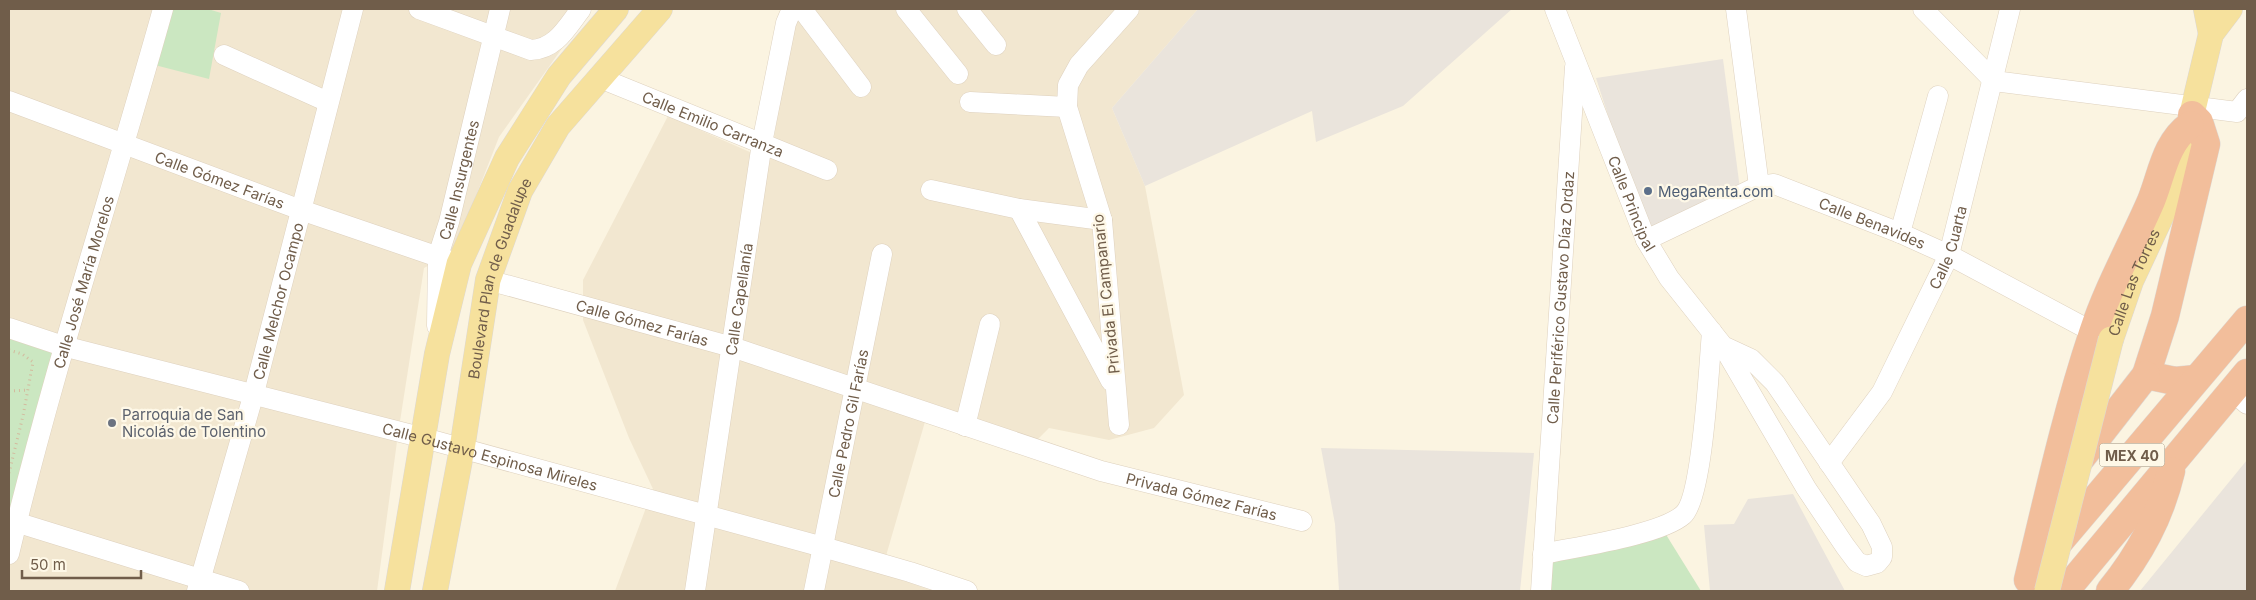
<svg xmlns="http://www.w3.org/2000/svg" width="2256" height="600" viewBox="0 0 2256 600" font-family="Inter,sans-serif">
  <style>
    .residential { fill: #f2e7d0 }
    .industrial { fill: #eae4dc }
    .green { fill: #cbe7c1 }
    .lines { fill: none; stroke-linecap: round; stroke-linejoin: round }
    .minor-casing { stroke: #ded1be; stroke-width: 21 }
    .major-casing { stroke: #ddd8d4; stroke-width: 26 }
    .highway-casing { stroke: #ddd8d4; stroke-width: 29 }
    .path { stroke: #d3ba9e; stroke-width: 3; stroke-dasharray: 1 4; stroke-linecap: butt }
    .minor { stroke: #fff; stroke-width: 20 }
    .major { stroke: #f6e19d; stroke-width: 25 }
    .highway { stroke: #f2be9b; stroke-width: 28 }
    .major-bridge-casing { stroke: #ddd8d4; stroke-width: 26; stroke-linecap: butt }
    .major-bridge { stroke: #f6e19d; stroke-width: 25 }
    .service-dot { fill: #5c6f8a; stroke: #fef8e7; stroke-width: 2 }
    .worship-dot { fill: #6b7280; stroke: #fef8e7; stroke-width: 2 }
    .labels { text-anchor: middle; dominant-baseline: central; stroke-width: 4.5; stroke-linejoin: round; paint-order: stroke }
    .shield { fill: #fef8e7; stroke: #9b8c79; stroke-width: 1 }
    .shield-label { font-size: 14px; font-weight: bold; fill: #705d4a }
    .street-label { font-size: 15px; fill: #705d4a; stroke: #fef8e7 }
    .service-label { font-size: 15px; fill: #4e5e75; stroke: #fef8e7; text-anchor: start }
    .worship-label { font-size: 15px; fill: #5b616d; stroke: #fef8e7; text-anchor: start }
  </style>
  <rect width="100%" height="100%" fill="#fbf4e1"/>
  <g class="residential">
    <polygon points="9,9 590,9 499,137 454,252 424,268 398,434 377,591 9,591"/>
    <polygon points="811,9 1198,9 1112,108 1145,186 1184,395 1154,428 1109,440 1049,428 1037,440 929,408 881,573 933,591 615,591 653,489 629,438 583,320 583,280 668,116 770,161 794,19"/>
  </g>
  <g class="industrial">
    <polygon points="1198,9 1512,9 1403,106 1316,142 1312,111 1145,186 1112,108"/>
    <polygon points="1723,59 1740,189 1646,233 1596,78"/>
    <polygon points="1321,448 1534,453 1520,591 1339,591 1335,524"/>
    <polygon points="2247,460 2247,591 2140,591"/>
    <polygon points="1793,494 1845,591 1710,591 1704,525 1734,524 1748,499"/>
  </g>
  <g class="green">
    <polygon points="162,9 208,9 221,13 209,79 147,63"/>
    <polygon points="9,330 61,347 9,519"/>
    <polygon points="1665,533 1701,591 1549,591 1552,550"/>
  </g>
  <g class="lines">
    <g class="minor-casing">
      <g id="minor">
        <path d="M 419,9 L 531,50 C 556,49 567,27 581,9"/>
        <polyline points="802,9 861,87"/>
        <polyline points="906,9 958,74"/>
        <polyline points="967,9 996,45"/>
        <path id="s1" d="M 1555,9 L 1646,240 L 1669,278 L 1723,346 L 1806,488 L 1845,546 L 1857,562 L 1866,566 L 1877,563 L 1882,557 L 1882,547 L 1871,524 L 1775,383 L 1751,359 L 1723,346"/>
        <polyline points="1736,9 1759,186"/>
        <polyline points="1923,9 1994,81 2237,112 2247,99"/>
        <polyline points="224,55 328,102"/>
        <path id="s2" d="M 600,78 L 827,170"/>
        <path id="s3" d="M 9,101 L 301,210 L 459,264"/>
        <polyline points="970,102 1067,107"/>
        <polyline points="931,190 1019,209 1102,220"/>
        <polyline points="1019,209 1111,381"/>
        <polyline points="1900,233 1938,96"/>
        <path id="s4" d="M 1646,240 L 1759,186 L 1774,184 L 1900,233 L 1949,255 L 2093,332"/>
        <path id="s5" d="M 488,280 L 732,347 L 1101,471 L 1302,521"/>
        <path id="s6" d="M 437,326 L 438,256 L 449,222 L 500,9"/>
        <path id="s7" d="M 9,328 L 63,346 L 424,438 L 823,547 L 910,572 L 967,591"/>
        <polyline points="2232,391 2247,404"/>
        <polyline points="1119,425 1102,220 1067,107 1068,85 1079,65 1129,9"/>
        <polyline points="965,426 990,324"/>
        <path id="s8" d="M 1829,463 L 1882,392 L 1949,255 L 2010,9"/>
        <polyline points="9,520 239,591"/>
        <path id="s9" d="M 9,554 C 53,370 112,191 163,9"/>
        <path d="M 1543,554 C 1575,547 1660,535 1683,515 C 1703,498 1709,364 1712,332"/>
        <path id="s10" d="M 197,591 L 254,393 L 353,9"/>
        <path id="s11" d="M 695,591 L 762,143 L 786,23 L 792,9"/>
        <path id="s12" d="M 814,591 L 882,254"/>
        <path id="s13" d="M 1541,591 L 1575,67"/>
      </g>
    </g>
    <g class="major-casing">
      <g id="major">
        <polyline points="2206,9 2211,34"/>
        <path id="s14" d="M 2111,339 L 2131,281 L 2174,189 L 2211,34 L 2230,9"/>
        <polyline points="397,591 437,354 459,264 507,158 559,76 616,9"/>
        <path id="s15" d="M 435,591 L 462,449 L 488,280 L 520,191 L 558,126 L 660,9"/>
      </g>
    </g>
    <g class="highway-casing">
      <g id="highway">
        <polyline points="2192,115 2199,122 2206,144 2165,316 2146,375 2175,381 2196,379"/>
        <polyline points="2078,462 2146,375"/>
        <polyline points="2054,548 2247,320"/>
        <path d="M 2028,580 C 2048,497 2066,414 2093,333 C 2108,287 2132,245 2151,201 C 2162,174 2165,143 2190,125"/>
        <polyline points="2065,591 2247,373"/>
        <path d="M 2110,591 C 2140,554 2160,517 2171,471"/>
      </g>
    </g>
    <g class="path">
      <polyline points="9,350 22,354 33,362 23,416 9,473"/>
      <polyline points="9,391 29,390"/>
    </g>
    <use href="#minor" class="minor"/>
    <use href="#major" class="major"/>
    <use href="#highway" class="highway"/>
    <g class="major-bridge-casing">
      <polyline id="major-bridge" points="2047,591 2111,339"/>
    </g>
    <use href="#major-bridge" class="major-bridge"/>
  </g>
  <circle class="service-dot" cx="1648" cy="191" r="5"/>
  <circle class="worship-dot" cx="112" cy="423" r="5"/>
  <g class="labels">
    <rect class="shield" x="2099.5" y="443.5" width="65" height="23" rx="4"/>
    <g class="shield-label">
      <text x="2132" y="455">MEX 40</text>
    </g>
    <g class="street-label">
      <text stroke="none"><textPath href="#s2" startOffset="122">Calle Emilio Carranza</textPath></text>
      <text stroke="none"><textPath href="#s3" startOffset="225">Calle Gómez Farías</textPath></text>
      <text stroke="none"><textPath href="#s6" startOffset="149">Calle Insurgentes</textPath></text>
      <text stroke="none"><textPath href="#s1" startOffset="209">Calle Principal</textPath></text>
      <text stroke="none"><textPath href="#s4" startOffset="246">Calle Benavides</textPath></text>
      <text stroke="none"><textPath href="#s8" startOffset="248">Calle Cuarta</textPath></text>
      <text stroke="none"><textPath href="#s15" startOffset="320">Boulevard Plan de Guadalupe</textPath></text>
      <text stroke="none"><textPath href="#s9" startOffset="282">Calle José María Morelos</textPath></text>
      <text stroke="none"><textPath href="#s14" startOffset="61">Calle Las Torres</textPath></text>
      <text transform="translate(1106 294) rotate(-96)">Privada El Campanario</text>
      <text stroke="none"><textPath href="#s13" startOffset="294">Calle Periférico Gustavo Díaz Ordaz</textPath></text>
      <text stroke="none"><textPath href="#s11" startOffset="295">Calle Capellanía</textPath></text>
      <text stroke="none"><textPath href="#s10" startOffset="301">Calle Melchor Ocampo</textPath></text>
      <text stroke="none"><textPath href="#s5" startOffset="160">Calle Gómez Farías</textPath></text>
      <text stroke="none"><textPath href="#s12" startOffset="171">Calle Pedro Gil Farías</textPath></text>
      <text stroke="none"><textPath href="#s7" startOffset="498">Calle Gustavo Espinosa Mireles</textPath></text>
      <text stroke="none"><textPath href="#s5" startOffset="746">Privada Gómez Farías</textPath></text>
    </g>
    <g class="service-label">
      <text x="1658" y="191">MegaRenta.com</text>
    </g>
    <g class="worship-label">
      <text x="122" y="414">Parroquia de San<tspan x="122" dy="17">Nicolás de Tolentino</tspan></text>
    </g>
  </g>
  <rect width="2256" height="600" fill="none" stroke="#705d4a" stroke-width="20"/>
  <path d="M22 570v8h119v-8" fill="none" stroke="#705d4a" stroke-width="2.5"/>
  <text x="30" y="570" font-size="15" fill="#705d4a" stroke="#fef8e7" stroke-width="4" paint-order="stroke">50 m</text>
</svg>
